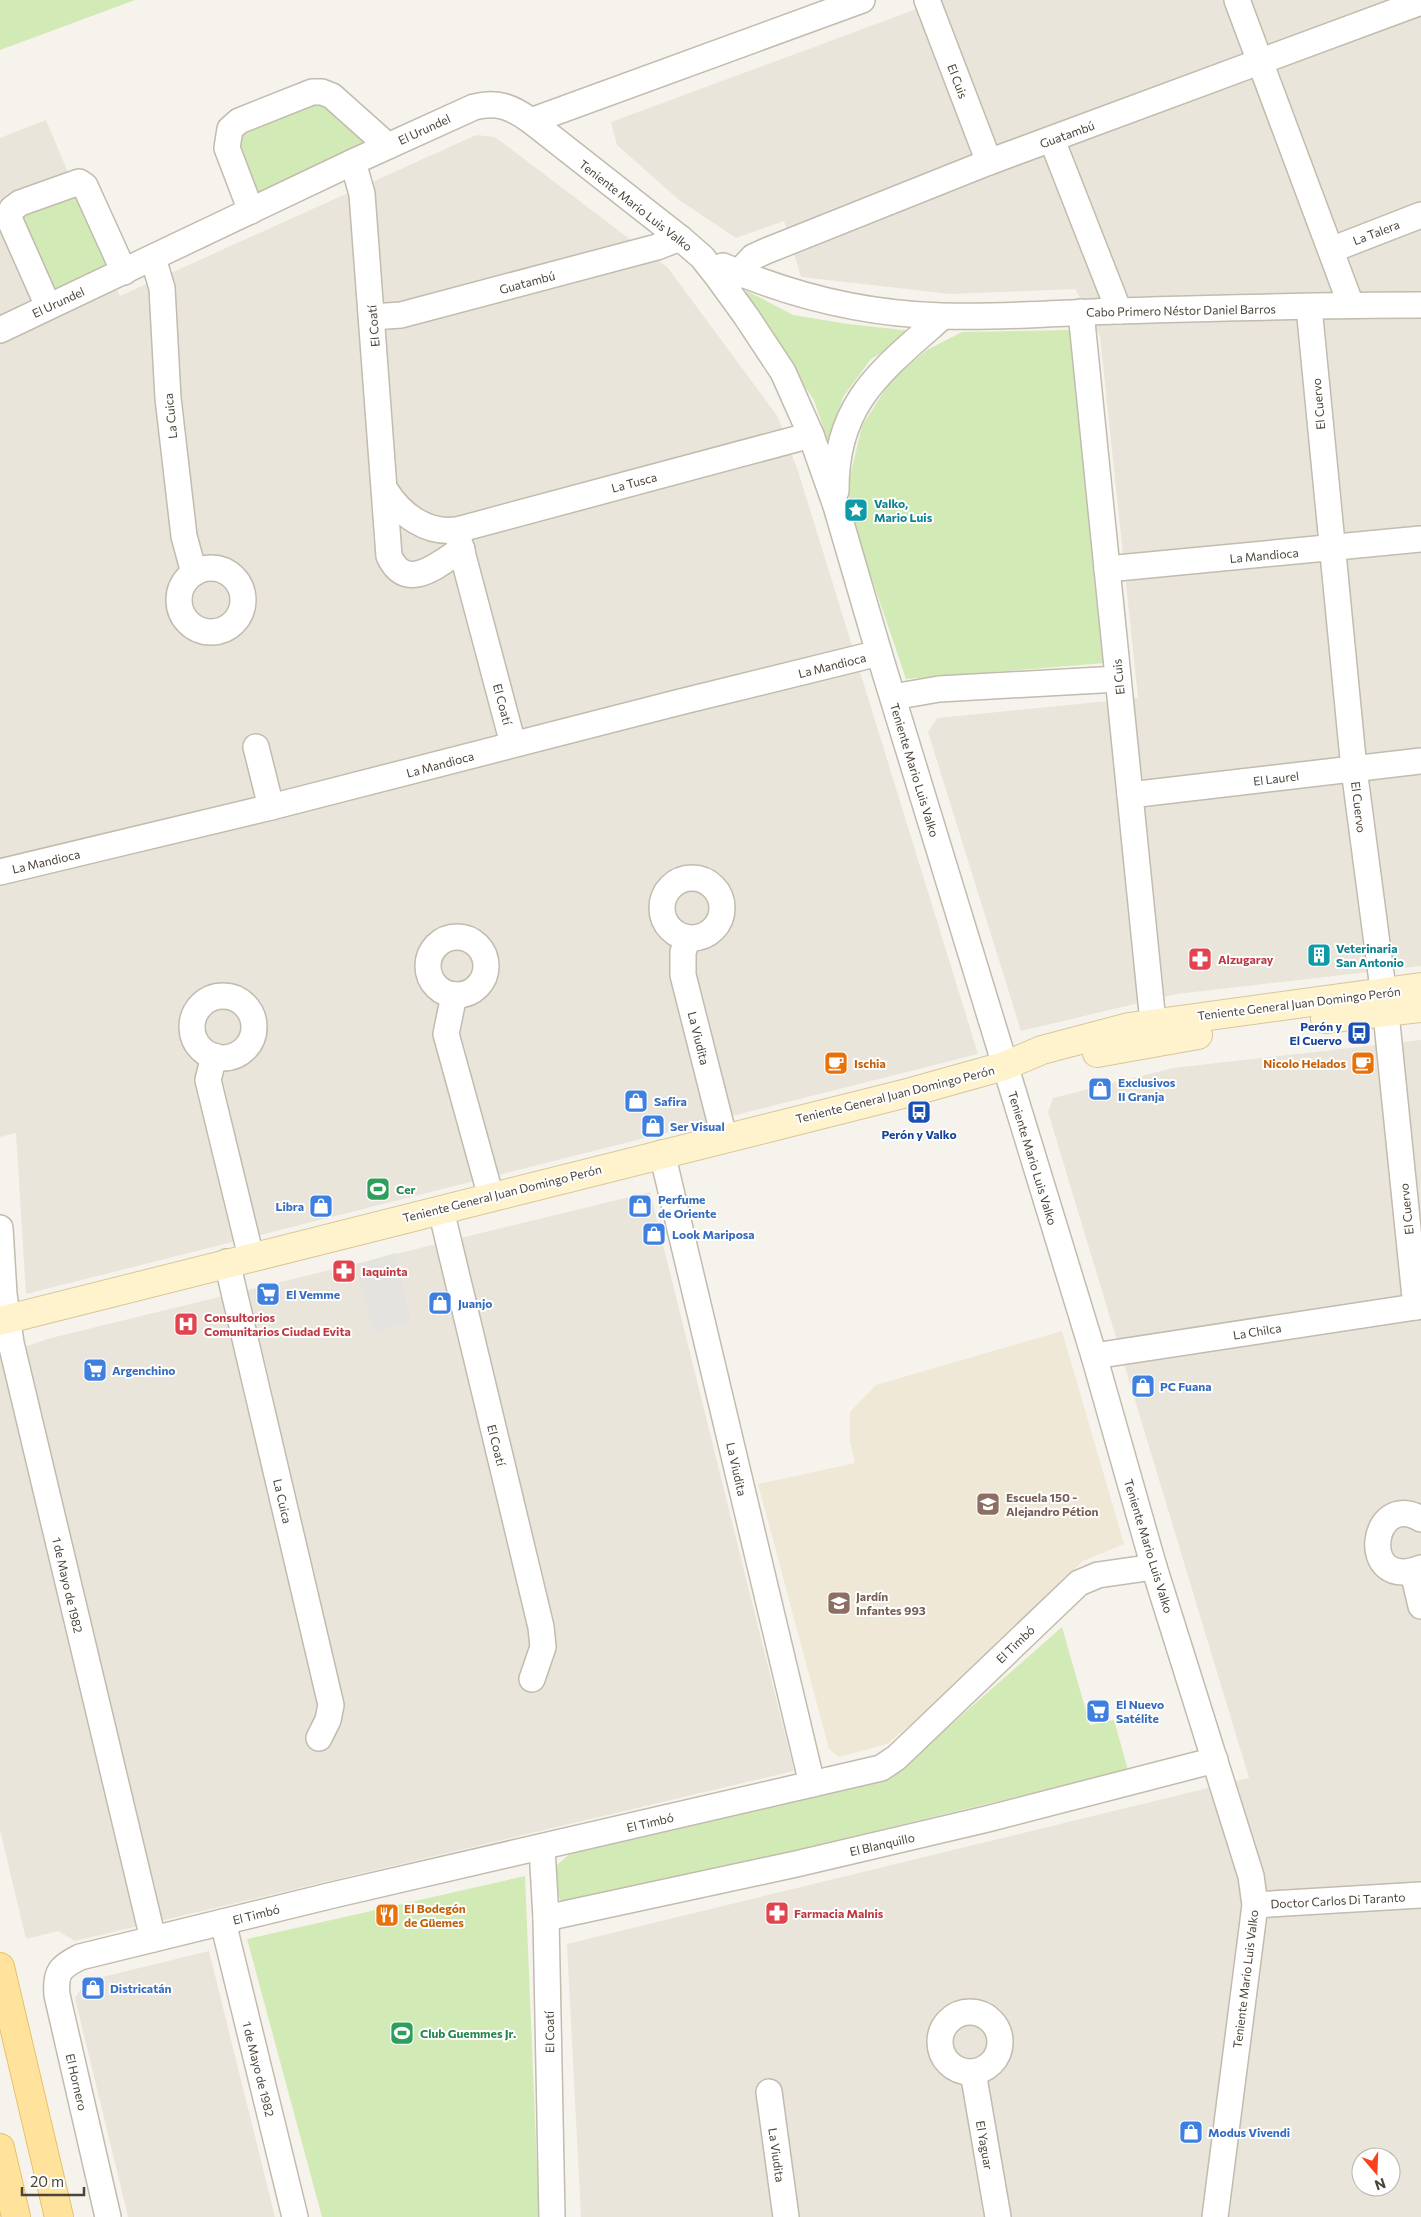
<svg xmlns="http://www.w3.org/2000/svg" width="1421" height="2217" viewBox="0 0 1421 2217" font-family="Commissioner,sans-serif">
  <style>
    .residential { fill: #eae5da; fill-rule: evenodd }
    .education { fill: #efe8d6 }
    .green { fill: #d2eab5 }
    .parking { fill: #e5e3e0 }
    .lines { fill: none; stroke-linecap: round; stroke-linejoin: round }
    .minor-casing { stroke: #c2bbae; stroke-width: 28 }
    .secondary-casing { stroke: #d6c79b; stroke-width: 30 }
    .primary-casing { stroke: #e6c16a; stroke-width: 30 }
    .minor { stroke: #fff; stroke-width: 25 }
    .secondary { stroke: #fff3cd; stroke-width: 28 }
    .primary { stroke: #ffe39c; stroke-width: 28 }
    .labels { text-anchor: middle; dominant-baseline: central; stroke-width: 4; stroke-linejoin: round; paint-order: stroke }
    .street-label { font-size: 12px; fill: #4b4439; stroke: #fff }
    .culture-label { font-size: 12px; font-weight: bold; fill: #0d838f; stroke: #fff; text-anchor: start }
    .health-label { font-size: 12px; font-weight: bold; fill: #be3a42; stroke: #fff; text-anchor: start }
    .transit-label { font-size: 12px; font-weight: bold; fill: #164399; stroke: #fff; text-anchor: end }
    .food-label { font-size: 12px; font-weight: bold; fill: #c56008; stroke: #fff; text-anchor: start }
    .shop-label { font-size: 12px; font-weight: bold; fill: #366cbe; stroke: #fff; text-anchor: start }
    .leisure-label { font-size: 12px; font-weight: bold; fill: #27864d; stroke: #fff; text-anchor: start }
    .education-label { font-size: 12px; font-weight: bold; fill: #785e54; stroke: #fff; text-anchor: start }
  </style>
  <rect width="100%" height="100%" fill="#f6f3ec"/>
  <g class="residential">
    <polygon points="941,0 1421,0 1421,966 1177,994 1021,1031 928,732 937,718 1138,698 1100,336 1075,289 951,294 801,277 784,221 736,238 679,200 617,145 611,122"/>
    <polygon points="46,120 120,296 476,135 495,137 668,268 778,417 799,474 978,1054 26,1294 16,1133 0,1137 0,138"/>
    <path d="M 1421,1040 L 1421,2217 L 581,2217 L 567,1944 L 1249,1778 L 1048,1112 L 1053,1098 L 1173,1068 ZM 1361,2157 L 1391,2157 L 1391,2187 L 1361,2187 Z"/>
    <polygon points="650,1192 794,1771 75,1941 58,1931 26,1939 0,1830 0,1355 51,1338"/>
    <polygon points="209,1951 275,2217 128,2217 75,1998 86,1981"/>
  </g>
  <polygon class="education" points="1062,1331 1124,1544 1083,1561 915,1721 887,1744 839,1757 829,1749 758,1484 855,1463 850,1441 850,1412 876,1385"/>
  <g class="green">
    <polygon points="0,0 135,0 0,50"/>
    <polygon points="315,100 329,102 367,144 257,200 236,136 243,131"/>
    <polygon points="76,196 81,201 110,263 56,296 21,219 24,214"/>
    <polygon points="747,291 793,315 848,324 912,331 905,338 871,359 843,397 828,442 814,400 742,295"/>
    <polygon points="1069,330 1105,663 906,679 851,517 848,484 862,426 891,380 927,350 962,332"/>
    <polygon points="1062,1627 1090,1725 1114,1720 1128,1770 575,1903 561,1902 556,1890 556,1866 573,1851 898,1771"/>
    <polygon points="525,1876 539,2217 322,2217 247,1939"/>
  </g>
  <polygon class="parking" points="395,1253 411,1323 373,1332 356,1265"/>
  <g class="lines">
    <g class="minor-casing">
      <g id="minor">
        <polyline points="927,0 989,162"/>
        <polyline points="1237,0 1351,305"/>
        <polyline points="531,121 680,238 702,257 717,276 746,316 783,372 811,435 836,506 879,653 1094,1356 1154,1567 1251,1876 1255,1905 1215,2217"/>
        <polyline points="1052,140 1119,311"/>
        <path d="M 353,162 L 362,194 L 389,556 C 406,594 439,564 462,549"/>
        <polyline points="251,211 227,148 230,129 239,121 312,92 322,92 332,96 388,146"/>
        <polyline points="1331,250 1421,215"/>
        <polyline points="153,258 162,288 168,398 184,536 194,573"/>
        <path d="M 723,266 C 792,296 867,314 942,316 C 1000,318 1058,313 1116,311 C 1217,308 1319,305 1421,305"/>
        <polyline points="725,287 753,257 766,251 989,162 1421,2"/>
        <polyline points="48,306 9,218 12,209 20,203 79,182 85,186 124,272"/>
        <polyline points="1309,307 1354,769 1385,1004 1416,1307"/>
        <polyline points="1081,312 1155,1042"/>
        <polyline points="372,317 401,315 657,247 680,238"/>
        <path d="M 0,330 L 353,162 L 474,107 C 497,101 512,107 531,121 L 862,0"/>
        <path d="M 386,491 C 401,515 427,534 457,530 L 811,435"/>
        <path d="M 836,491 C 835,403 882,370 942,317"/>
        <polyline points="457,533 513,744"/>
        <circle cx="211" cy="600" r="32"/>
        <polyline points="1107,569 1421,539"/>
        <polyline points="893,697 939,689 1118,679"/>
        <polyline points="256,747 271,807"/>
        <polyline points="1130,795 1421,761"/>
        <polyline points="0,872 271,807 680,702 879,653"/>
        <circle cx="692" cy="908" r="30"/>
        <circle cx="457" cy="966" r="29"/>
        <polyline points="688,938 683,952 683,975 724,1137"/>
        <polyline points="454,995 446,1034 491,1197"/>
        <circle cx="223" cy="1027" r="31"/>
        <polyline points="214,1056 208,1080 251,1257"/>
        <polyline points="662,1153 812,1784"/>
        <polyline points="441,1210 541,1627 543,1647 532,1679"/>
        <polyline points="0,1228 4,1294 11,1343 153,1939"/>
        <polyline points="227,1262 331,1705 328,1720 319,1738"/>
        <polyline points="1094,1356 1421,1306"/>
        <path d="M 1421,1519 C 1370,1489 1357,1593 1421,1568"/>
        <polyline points="1413,1572 1421,1606"/>
        <polyline points="542,1848 546,1918 552,2217"/>
        <polyline points="1255,1905 1421,1895"/>
        <polyline points="546,1918 796,1864 987,1819 1215,1760"/>
        <polyline points="223,1922 295,2217"/>
        <circle cx="970" cy="2042" r="30"/>
        <polyline points="973,2072 998,2217"/>
        <polyline points="769,2092 786,2217"/>
        <path d="M 108,2217 L 57,1995 C 55,1972 60,1967 80,1957 L 333,1895 L 881,1768 L 896,1758 L 1079,1583 L 1098,1575 L 1154,1567"/>
      </g>
    </g>
    <g class="secondary-casing">
      <g id="secondary">
        <polyline points="1325,1019 1421,1008"/>
        <polyline points="1097,1053 1198,1035"/>
        <polyline points="0,1321 911,1092 1004,1066 1042,1050 1129,1027 1421,987"/>
      </g>
    </g>
    <g class="primary-casing">
      <g id="primary">
        <polyline points="0,1967 59,2217"/>
        <polyline points="0,2148 16,2217"/>
      </g>
    </g>
    <use href="#minor" class="minor"/>
    <use href="#secondary" class="secondary"/>
    <use href="#primary" class="primary"/>
  </g>
  <defs>
    <g id="sight-square" transform="scale(1.25)"><rect x="-9" y="-9" width="18" height="18" rx="4" fill="#0f9aa8" stroke="#fff"/><path d="M0-6L1.8-2.2L6-1.7L2.9 1.2L3.7 5.4L0 3.3L-3.7 5.4L-2.9 1.2L-6-1.7L-1.8-2.2Z" fill="#fff"/></g>
    <g id="building-square" transform="scale(1.25)"><rect x="-9" y="-9" width="18" height="18" rx="4" fill="#0f9aa8" stroke="#fff"/><path d="M-4-6H4V6H1V3H-1V6H-4ZM-2.5-4.3h1.7v1.8h-1.7ZM.8-4.3h1.7v1.8H.8ZM-2.5-1h1.7V.8h-1.7ZM.8-1h1.7V.8H.8Z" fill="#fff"/></g>
    <g id="pharmacy-square" transform="scale(1.25)"><rect x="-9" y="-9" width="18" height="18" rx="4" fill="#e0444e" stroke="#fff"/><path d="M-2-6h4v4h4v4h-4v4h-4v-4h-4v-4h4Z" fill="#fff"/></g>
    <g id="bus-square" transform="scale(1.25)"><rect x="-9" y="-9" width="18" height="18" rx="4" fill="#1a4fb4" stroke="#fff"/><path d="M-5-6H5V4H4V6H2V4H-2V6H-4V4H-5ZM-3.5-4V0h7V-4ZM-3.5 1.2v1.5H-2V1.2ZM2 1.2v1.5H3.5V1.2Z" fill="#fff"/></g>
    <g id="cafe-square" transform="scale(1.25)"><rect x="-9" y="-9" width="18" height="18" rx="4" fill="#e8710a" stroke="#fff"/><path d="M-5.5-4.5H6V0H3Q3 3.5 0 3.5H-2.5Q-5.5 3.5-5.5 0ZM3-3.2v2h1.7v-2ZM-6 4.5H4V6H-6Z" fill="#fff"/></g>
    <g id="shop-square" transform="scale(1.25)"><rect x="-9" y="-9" width="18" height="18" rx="4" fill="#3f7fe0" stroke="#fff"/><path d="M-5-2.5h2.3a2.7 3.5 0 0 1 5.4 0H5L5.5 6h-11ZM-1.5-2.5h3a1.5 2.3 0 0 0-3 0Z" fill="#fff"/></g>
    <g id="stadium-square" transform="scale(1.25)"><rect x="-9" y="-9" width="18" height="18" rx="4" fill="#2e9e5b" stroke="#fff"/><path d="M0-5a6.5 5 0 1 0 0 10a6.5 5 0 1 0 0-10ZM-3.5-1.8h7v3.6h-7Z" fill="#fff"/></g>
    <g id="supermarket-square" transform="scale(1.25)"><rect x="-9" y="-9" width="18" height="18" rx="4" fill="#3f7fe0" stroke="#fff"/><path d="M-6-5.5h2.5l.6 2H6L4.5 2H-2.5L-4.4-4H-6ZM-1.5 3.2a1.3 1.3 0 1 0 .1 0ZM3 3.2a1.3 1.3 0 1 0 .1 0Z" fill="#fff"/></g>
    <g id="hospital-square" transform="scale(1.25)"><rect x="-9" y="-9" width="18" height="18" rx="4" fill="#e0444e" stroke="#fff"/><path d="M-5-5h3v3.5h4V-5h3V5h-3V1.5h-4V5h-3Z" fill="#fff"/></g>
    <g id="school-square" transform="scale(1.25)"><rect x="-9" y="-9" width="18" height="18" rx="4" fill="#8d6e63" stroke="#fff"/><path d="M0-5L7-2L0 1L-7-2ZM-4 1L0 2.5L4 1V4Q0 6-4 4Z" fill="#fff"/></g>
    <g id="restaurant-square" transform="scale(1.25)"><rect x="-9" y="-9" width="18" height="18" rx="4" fill="#e8710a" stroke="#fff"/><path d="M-5-6h1v4h1v-4h1v4h1v-4h1v5L-1.5 .5V6h-2V.5L-5-1ZM5-6V6H3V1.5H1.5Q1.5-4 5-6Z" fill="#fff"/></g>
  </defs>
  <g fill-rule="evenodd">
    <use href="#sight-square" x="856" y="510"/>
    <use href="#building-square" x="1319" y="955"/>
    <use href="#pharmacy-square" x="1200" y="959"/>
    <use href="#bus-square" x="1359" y="1033"/>
    <use href="#cafe-square" x="836" y="1063"/>
    <use href="#cafe-square" x="1363" y="1063"/>
    <use href="#shop-square" x="1100" y="1089"/>
    <use href="#shop-square" x="636" y="1101"/>
    <use href="#bus-square" x="919" y="1112"/>
    <use href="#shop-square" x="653" y="1126"/>
    <use href="#stadium-square" x="378" y="1189"/>
    <use href="#shop-square" x="321" y="1206"/>
    <use href="#shop-square" x="640" y="1206"/>
    <use href="#shop-square" x="654" y="1234"/>
    <use href="#pharmacy-square" x="344" y="1271"/>
    <use href="#supermarket-square" x="268" y="1294"/>
    <use href="#shop-square" x="440" y="1303"/>
    <use href="#hospital-square" x="186" y="1324"/>
    <use href="#supermarket-square" x="95" y="1370"/>
    <use href="#shop-square" x="1143" y="1386"/>
    <use href="#school-square" x="988" y="1504"/>
    <use href="#school-square" x="839" y="1603"/>
    <use href="#supermarket-square" x="1098" y="1711"/>
    <use href="#pharmacy-square" x="777" y="1913"/>
    <use href="#restaurant-square" x="387" y="1915"/>
    <use href="#shop-square" x="93" y="1988"/>
    <use href="#stadium-square" x="402" y="2033"/>
    <use href="#shop-square" x="1191" y="2132"/>
  </g>
  <g class="labels">
    <g class="street-label">
      <text transform="translate(958 81) rotate(69)">El Cuis</text>
      <text transform="translate(424 129) rotate(-25)">El Urundel</text>
      <text transform="translate(1067 134) rotate(-20)">Guatambú</text>
      <text transform="translate(636 205) rotate(38)">Teniente Mario Luis Valko</text>
      <text transform="translate(1376 232) rotate(-21)">La Talera</text>
      <text transform="translate(527 282) rotate(-15)">Guatambú</text>
      <text transform="translate(58 302) rotate(-25)">El Urundel</text>
      <text transform="translate(1181 310) rotate(-1)">Cabo Primero Néstor Daniel Barros</text>
      <text transform="translate(373 326) rotate(-95)">El Coatí</text>
      <text transform="translate(1318 404) rotate(-95)">El Cuervo</text>
      <text transform="translate(170 416) rotate(-96)">La Cuica</text>
      <text transform="translate(634 482) rotate(-15)">La Tusca</text>
      <text transform="translate(1264 555) rotate(-5)">La Mandioca</text>
      <text transform="translate(832 665) rotate(-14)">La Mandioca</text>
      <text transform="translate(1118 677) rotate(-96)">El Cuis</text>
      <text transform="translate(503 704) rotate(75)">El Coatí</text>
      <text transform="translate(440 764) rotate(-15)">La Mandioca</text>
      <text transform="translate(915 770) rotate(73)">Teniente Mario Luis Valko</text>
      <text transform="translate(1276 778) rotate(-7)">El Laurel</text>
      <text transform="translate(1359 807) rotate(83)">El Cuervo</text>
      <text transform="translate(46 861) rotate(-13)">La Mandioca</text>
      <text transform="translate(1299 1003) rotate(-7)">Teniente General Juan Domingo Perón</text>
      <text transform="translate(699 1038) rotate(76)">La Viudita</text>
      <text transform="translate(895 1094) rotate(-14)">Teniente General Juan Domingo Perón</text>
      <text transform="translate(1033 1158) rotate(73)">Teniente Mario Luis Valko</text>
      <text transform="translate(502 1193) rotate(-14)">Teniente General Juan Domingo Perón</text>
      <text transform="translate(1406 1209) rotate(-96)">El Cuervo</text>
      <text transform="translate(1257 1331) rotate(-9)">La Chilca</text>
      <text transform="translate(497 1445) rotate(76)">El Coatí</text>
      <text transform="translate(737 1469) rotate(77)">La Viudita</text>
      <text transform="translate(283 1501) rotate(77)">La Cuica</text>
      <text transform="translate(1149 1546) rotate(73)">Teniente Mario Luis Valko</text>
      <text transform="translate(68 1585) rotate(77)">1 de Mayo de 1982</text>
      <text transform="translate(1015 1644) rotate(-44)">El Timbó</text>
      <text transform="translate(650 1822) rotate(-13)">El Timbó</text>
      <text transform="translate(882 1844) rotate(-13)">El Blanquillo</text>
      <text transform="translate(1338 1900) rotate(-3)">Doctor Carlos Di Taranto</text>
      <text transform="translate(256 1914) rotate(-14)">El Timbó</text>
      <text transform="translate(1245 1979) rotate(-83)">Teniente Mario Luis Valko</text>
      <text transform="translate(549 2032) rotate(-91)">El Coatí</text>
      <text transform="translate(259 2069) rotate(76)">1 de Mayo de 1982</text>
      <text transform="translate(77 2082) rotate(77)">El Hornero</text>
      <text transform="translate(985 2145) rotate(80)">El Yaguar</text>
      <text transform="translate(777 2155) rotate(82)">La Viudita</text>
    </g>
    <g class="culture-label">
      <text x="874" y="503">Valko,<tspan x="874" dy="14">Mario Luis</tspan></text>
      <text x="1336" y="948">Veterinaria<tspan x="1336" dy="14">San Antonio</tspan></text>
    </g>
    <g class="health-label">
      <text x="1218" y="959">Alzugaray</text>
      <text x="362" y="1271">Iaquinta</text>
      <text x="204" y="1317">Consultorios<tspan x="204" dy="14">Comunitarios Ciudad Evita</tspan></text>
      <text x="794" y="1913">Farmacia Malnis</text>
    </g>
    <g class="transit-label">
      <text x="1342" y="1026">Perón y<tspan x="1342" dy="14">El Cuervo</tspan></text>
      <text x="919" y="1134" text-anchor="middle">Perón y Valko</text>
    </g>
    <g class="food-label">
      <text x="854" y="1063">Ischia</text>
      <text x="1346" y="1063" text-anchor="end">Nicolo Helados</text>
      <text x="404" y="1908">El Bodegón<tspan x="404" dy="14">de Güemes</tspan></text>
    </g>
    <g class="shop-label">
      <text x="1118" y="1082">Exclusivos<tspan x="1118" dy="14">II Granja</tspan></text>
      <text x="654" y="1101">Safira</text>
      <text x="670" y="1126">Ser Visual</text>
      <text x="658" y="1199">Perfume<tspan x="658" dy="14">de Oriente</tspan></text>
      <text x="304" y="1206" text-anchor="end">Libra</text>
      <text x="672" y="1234">Look Mariposa</text>
      <text x="286" y="1294">El Vemme</text>
      <text x="458" y="1303">Juanjo</text>
      <text x="112" y="1370">Argenchino</text>
      <text x="1160" y="1386">PC Fuana</text>
      <text x="1116" y="1704">El Nuevo<tspan x="1116" dy="14">Satélite</tspan></text>
      <text x="110" y="1988">Districatán</text>
      <text x="1208" y="2132">Modus Vivendi</text>
    </g>
    <g class="leisure-label">
      <text x="396" y="1189">Cer</text>
      <text x="420" y="2033">Club Guemmes Jr.</text>
    </g>
    <g class="education-label">
      <text x="1006" y="1497">Escuela 150 -<tspan x="1006" dy="14">Alejandro Pétion</tspan></text>
      <text x="856" y="1596">Jardín<tspan x="856" dy="14">Infantes 993</tspan></text>
    </g>
  </g>
  <g transform="translate(1376 2172) rotate(161)"><circle r="24" fill="#ffffff" stroke="#b7b4b0"/>
  <path d="M0-4L9 19L0 12L-9 19Z" fill="#fc3f1d"/>
  <text y="-8" font-size="14" font-weight="bold" text-anchor="middle" fill="#4b4439">N</text>
  </g>
  <path d="M22 2187v8h62v-8" fill="none" stroke="#4b4439" stroke-width="2.5"/>
  <text x="30" y="2187" font-size="15" fill="#4b4439" stroke="#ffffff" stroke-width="4" paint-order="stroke">20 m</text>
</svg>
